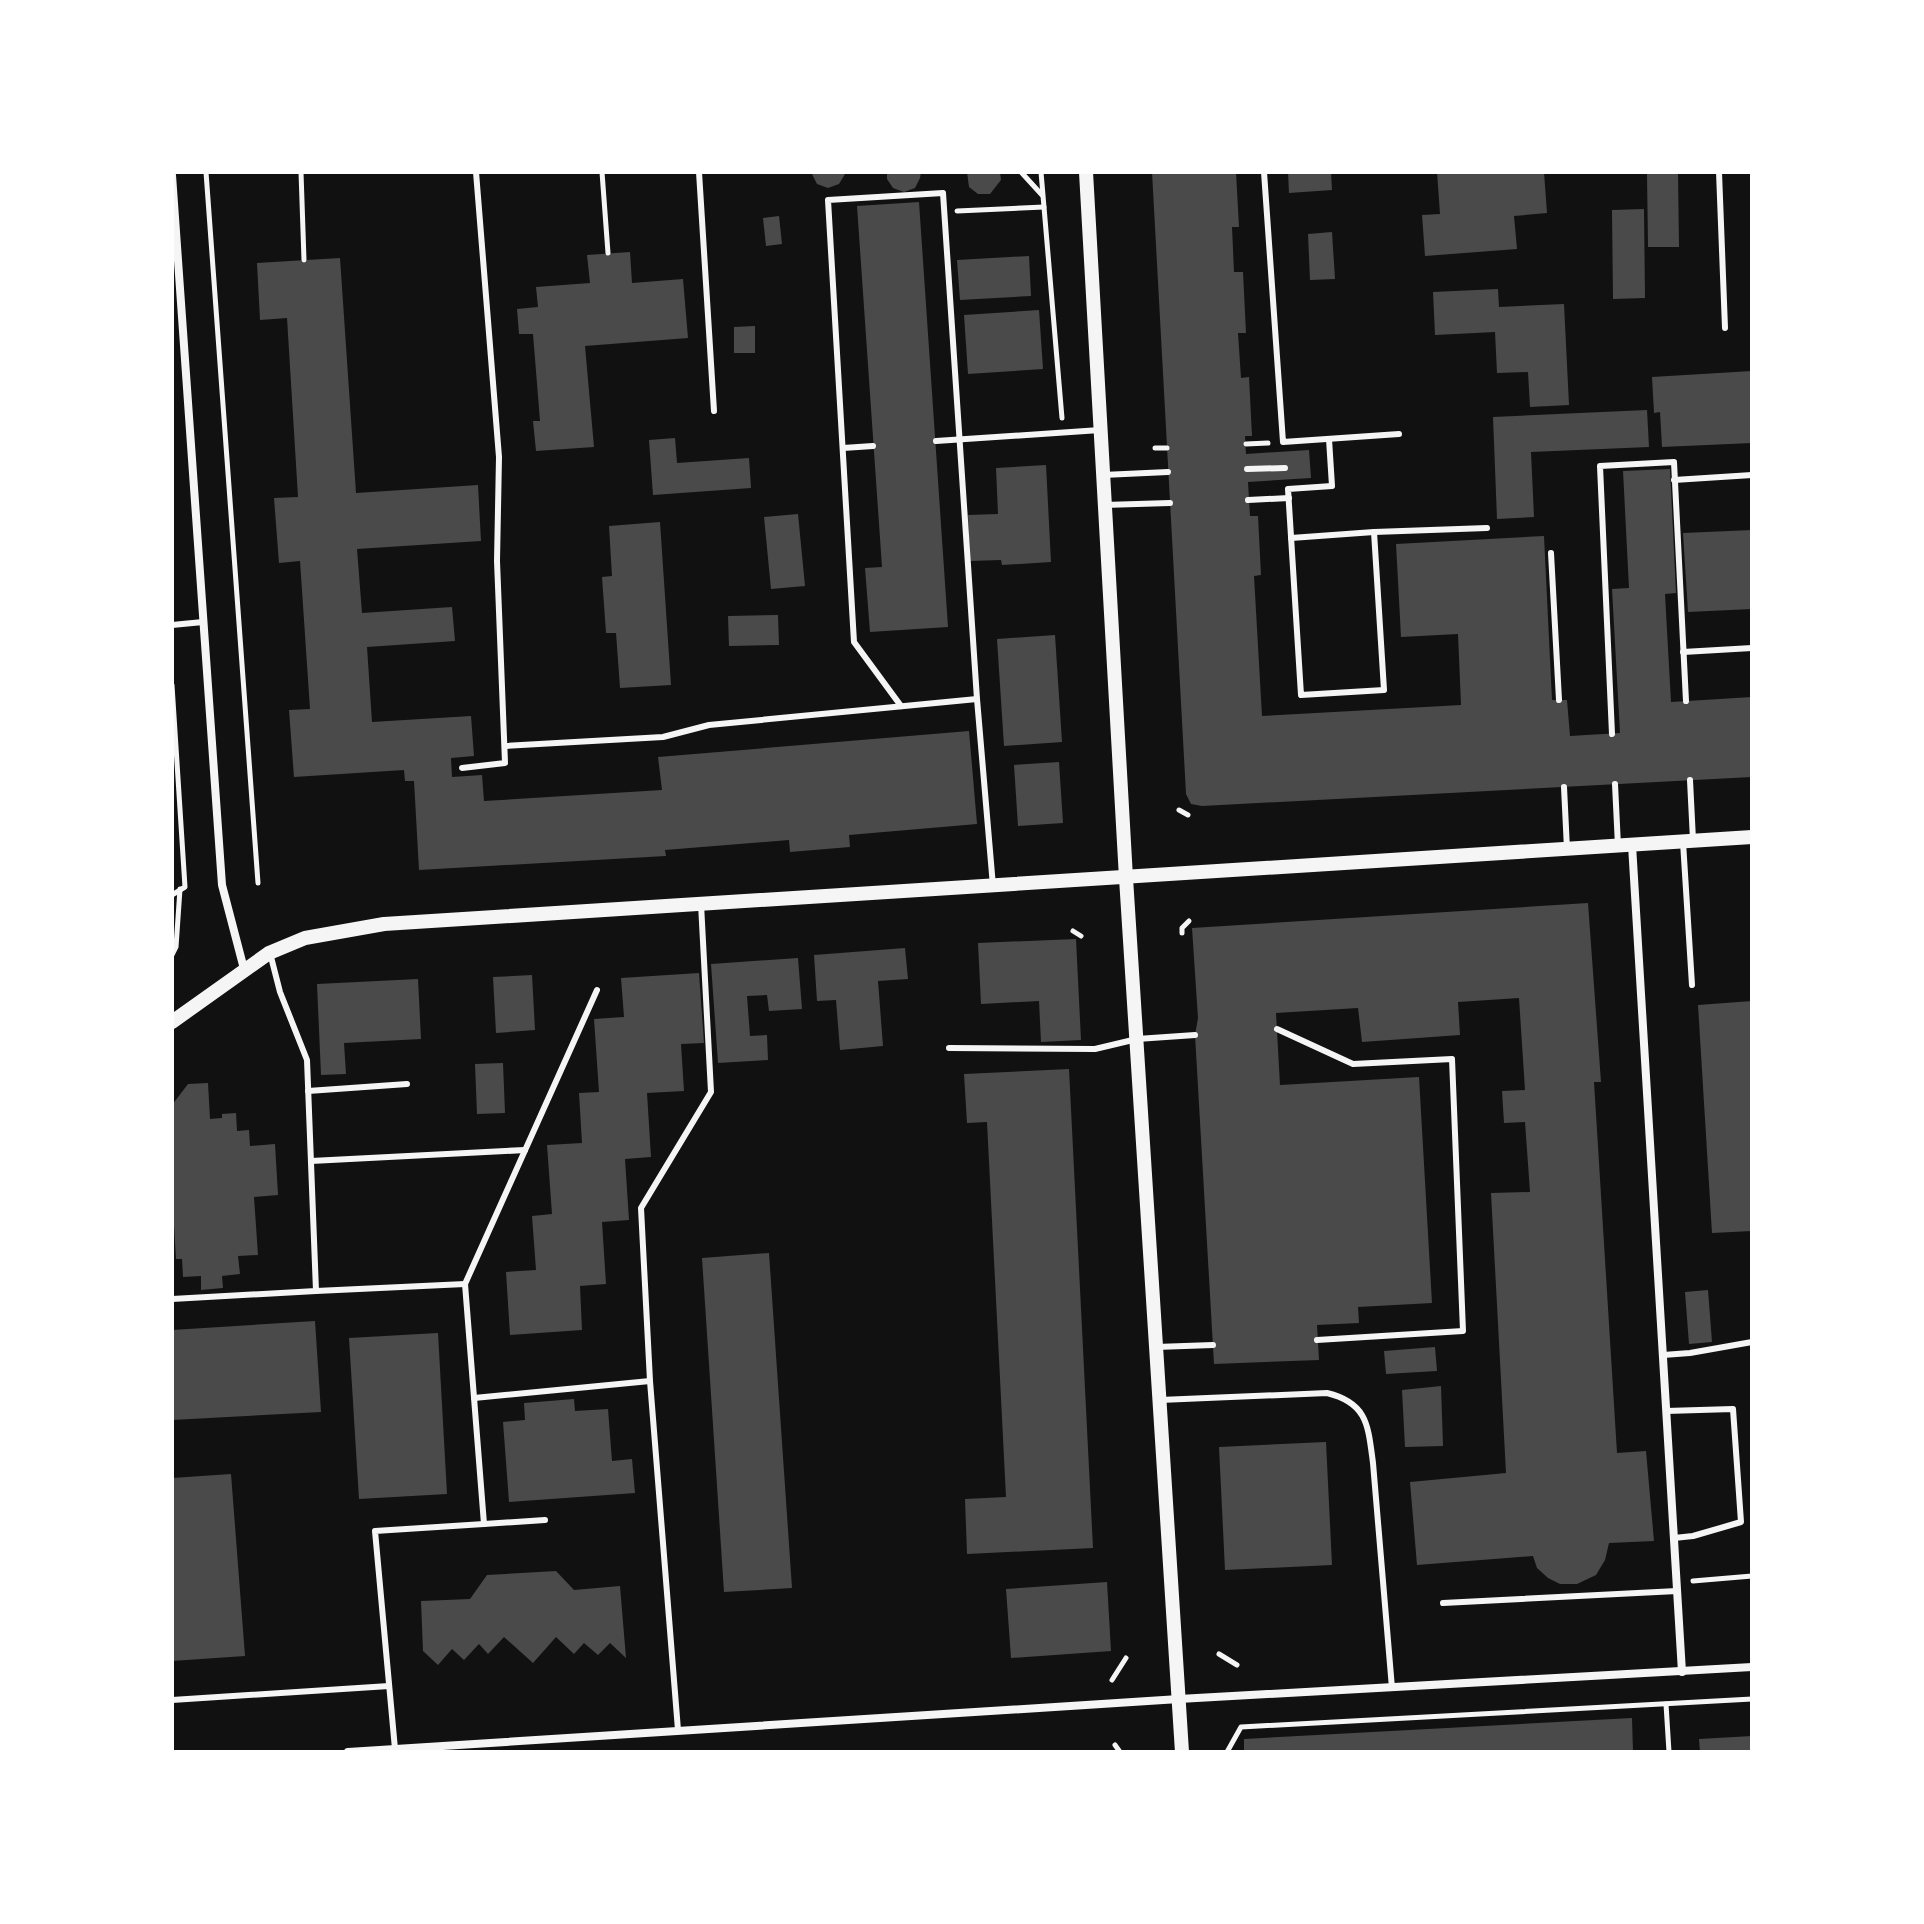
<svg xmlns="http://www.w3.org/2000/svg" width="1924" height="1924" viewBox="0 0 1924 1924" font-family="Raleway,sans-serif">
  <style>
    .building { fill: #4a4a4a }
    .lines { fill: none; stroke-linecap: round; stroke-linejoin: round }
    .path { stroke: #f5f5f5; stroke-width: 5 }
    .service { stroke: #f5f5f5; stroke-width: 6 }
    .minor { stroke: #f5f5f5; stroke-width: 8 }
    .tertiary { stroke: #f5f5f5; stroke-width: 14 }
  </style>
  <rect width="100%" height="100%" fill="#111"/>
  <g class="building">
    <polygon points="811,172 845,172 845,174 839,184 828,188 817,184"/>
    <polygon points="887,172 921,172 920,178 915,188 904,192 893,188 887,179"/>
    <polygon points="967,172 1000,172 1001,180 990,194 978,194 969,187"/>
    <polygon points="1152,172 1236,172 1239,227 1232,227 1234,272 1243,272 1246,333 1238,333 1241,378 1249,377 1252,436 1245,436 1246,454 1309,450 1311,478 1248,482 1250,516 1258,516 1261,575 1254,576 1262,716 1461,705 1458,634 1401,637 1396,544 1544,536 1552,700 1567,700 1570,736 1620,733 1612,589 1629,588 1623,471 1670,469 1676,593 1665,594 1671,702 1752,697 1752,777 1202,806 1191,804 1186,794"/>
    <polygon points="1288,172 1331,172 1332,190 1289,193"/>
    <polygon points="1437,172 1544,172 1547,213 1514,216 1517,249 1425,256 1422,215 1440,214"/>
    <polygon points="1678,173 1679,247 1648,247 1647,174"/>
    <polygon points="919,202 948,627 870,632 865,568 882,567 857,206"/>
    <polygon points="1644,209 1645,298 1613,299 1612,210"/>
    <polygon points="779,216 782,244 766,246 763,218"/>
    <polygon points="1332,232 1335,279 1310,280 1308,234"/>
    <polygon points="630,252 632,283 683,279 688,338 585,346 594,447 536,451 533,421 540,421 533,334 519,334 517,309 538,307 536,287 590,283 587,255"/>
    <polygon points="1029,256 1031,296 960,300 957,260"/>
    <polygon points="340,258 356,493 478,485 481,541 357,549 362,613 452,607 455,641 367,647 372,722 471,716 474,756 451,758 452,777 482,775 484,801 662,790 658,757 969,731 977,824 849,835 850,847 790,852 789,840 665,850 666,856 419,870 414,781 405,781 404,770 294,777 289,710 310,709 300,561 279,563 274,498 298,497 287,318 260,320 257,263"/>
    <polygon points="1498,289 1499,307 1564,304 1569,405 1530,407 1528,372 1497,373 1495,332 1435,335 1433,292"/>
    <polygon points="1039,310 1043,369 968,374 964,315"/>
    <polygon points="755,326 755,353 734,353 734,327"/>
    <polygon points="1752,371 1752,443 1662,447 1660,412 1654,413 1652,377"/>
    <polygon points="1647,410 1649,447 1531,452 1534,517 1497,519 1493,417"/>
    <polygon points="675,438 677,463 749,458 751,488 653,495 649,440"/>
    <polygon points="1046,465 1051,562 1002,565 1001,560 970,561 968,515 998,514 996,468"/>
    <polygon points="798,514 805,586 771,589 764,517"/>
    <polygon points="660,522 671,685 620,688 616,633 606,633 602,577 612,576 609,526"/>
    <polygon points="1752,530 1752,609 1688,612 1683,533"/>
    <polygon points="778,615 779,645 729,646 728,616"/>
    <polygon points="1055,635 1062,742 1004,746 997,639"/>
    <polygon points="1059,762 1063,823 1018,826 1014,765"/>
    <polygon points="1588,903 1601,1082 1594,1082 1617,1453 1646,1451 1654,1541 1609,1543 1605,1560 1596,1575 1577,1584 1560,1584 1548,1578 1537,1568 1533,1556 1417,1565 1410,1482 1506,1473 1491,1193 1530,1192 1525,1122 1504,1123 1502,1091 1525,1090 1519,998 1458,1002 1460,1035 1362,1042 1358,1008 1276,1013 1280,1085 1419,1077 1432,1303 1358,1307 1359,1323 1317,1325 1319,1360 1214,1364 1195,1035 1198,1018 1192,928"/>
    <polygon points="1076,939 1081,1040 1041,1042 1039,1001 981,1004 978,943"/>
    <polygon points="905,948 908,979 878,981 883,1046 840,1050 836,1000 817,1001 814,955"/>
    <polygon points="798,958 802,1009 769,1011 767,995 747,996 750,1036 767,1035 768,1060 718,1063 711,964"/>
    <polygon points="699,973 704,1043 681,1044 684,1091 647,1093 651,1157 625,1159 629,1220 602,1222 606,1284 580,1286 582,1330 510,1335 506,1272 536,1270 532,1216 552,1214 547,1145 582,1143 579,1093 599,1092 594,1019 624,1017 621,978"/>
    <polygon points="532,975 535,1030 496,1033 493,977"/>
    <polygon points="418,979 421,1039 344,1043 346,1074 321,1075 317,984"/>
    <polygon points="1752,1001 1752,1231 1712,1233 1698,1005"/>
    <polygon points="503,1063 505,1113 477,1114 475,1064"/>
    <polygon points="1069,1069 1093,1548 967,1554 965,1499 1006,1497 987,1122 967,1123 964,1074"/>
    <polygon points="208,1083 210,1119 222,1118 222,1114 236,1113 237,1131 249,1130 250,1146 275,1144 278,1195 254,1197 258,1255 238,1256 240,1274 222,1276 223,1288 201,1290 201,1276 183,1277 182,1259 176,1259 172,1191 172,1105 188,1084"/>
    <polygon points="769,1253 792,1588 724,1592 702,1258"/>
    <polygon points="1708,1290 1712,1342 1689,1344 1685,1292"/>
    <polygon points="315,1321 321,1412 172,1420 172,1330"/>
    <polygon points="438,1333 447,1494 359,1499 349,1338"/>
    <polygon points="1435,1347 1437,1371 1386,1374 1384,1351"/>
    <polygon points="1441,1386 1443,1446 1405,1447 1402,1390"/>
    <polygon points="574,1399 575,1411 608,1409 612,1461 632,1459 635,1493 509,1502 503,1422 525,1420 524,1403"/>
    <polygon points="1326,1442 1332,1565 1225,1570 1219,1447"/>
    <polygon points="231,1474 245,1656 172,1661 172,1478"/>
    <polygon points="556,1571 574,1590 620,1586 626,1658 610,1643 598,1655 584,1643 574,1654 556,1637 533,1663 504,1637 488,1654 479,1644 464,1660 452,1649 438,1665 423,1651 421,1601 470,1599 487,1575"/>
    <polygon points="1107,1582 1111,1651 1011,1658 1006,1589"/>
    <polygon points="1632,1718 1633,1752 1244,1752 1244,1739"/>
    <polygon points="1752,1736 1752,1752 1700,1752 1699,1739"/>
  </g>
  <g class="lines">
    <g class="path">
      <polyline points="206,172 258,883"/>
      <polyline points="301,172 304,260"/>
      <polyline points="602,172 608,253"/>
      <polyline points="1021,172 1042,195"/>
      <polyline points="1041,172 1062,418"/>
      <polyline points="957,211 1044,207"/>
      <polyline points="1246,444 1268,443"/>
      <polyline points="1155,448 1167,448"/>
      <polyline points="172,685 185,887 172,895"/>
      <polyline points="1179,810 1188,815"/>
      <polyline points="1073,931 1081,936"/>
      <polyline points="1182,933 1182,928 1189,921"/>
      <polyline points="172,955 176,947 180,889"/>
      <polyline points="1693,1581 1752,1576"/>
      <polyline points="1219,1654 1237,1665"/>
      <polyline points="1112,1680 1126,1658"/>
      <polyline points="1666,1704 1669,1752"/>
      <polyline points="1115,1745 1120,1752"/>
      <polyline points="1227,1752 1241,1727 1752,1699"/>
    </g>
    <g class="service">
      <polyline points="699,172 714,411"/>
      <polyline points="1264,172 1283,442 1399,434"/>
      <polyline points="1719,172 1725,328"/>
      <polyline points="1329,439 1332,486 1288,489 1301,695 1384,690 1374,532"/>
      <polyline points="936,441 1100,430"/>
      <polyline points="843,448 873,446"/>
      <polyline points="1247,469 1285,468"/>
      <polyline points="1103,475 1168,472"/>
      <polyline points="1674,480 1752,475"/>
      <polyline points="1248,500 1289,498"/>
      <polyline points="1104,505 1170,503"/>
      <polyline points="1291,538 1374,532 1487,528"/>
      <polyline points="1551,553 1559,700"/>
      <polyline points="172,625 203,622"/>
      <polyline points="1683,652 1752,648"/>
      <polyline points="901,706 854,642 828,200 943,193 977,699 993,886"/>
      <polyline points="1612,734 1600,466 1674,462 1686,701"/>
      <polyline points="505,746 663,737 709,725 977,699"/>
      <polyline points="462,768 505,763 497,561 499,457 476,172"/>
      <polyline points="1690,780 1693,840"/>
      <polyline points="1615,784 1618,846"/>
      <polyline points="1564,787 1567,849"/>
      <polyline points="1683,842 1692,985"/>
      <polyline points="1277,1029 1353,1064 1452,1059 1463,1331 1317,1340"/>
      <polyline points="949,1048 1095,1049 1137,1039 1195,1035"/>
      <polyline points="308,1091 407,1084"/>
      <polyline points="311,1161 525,1150"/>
      <polyline points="316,1291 465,1284"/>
      <polyline points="172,1299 316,1291 307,1060 280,992 270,953"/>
      <polyline points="1156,1347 1213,1345"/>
      <polyline points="1663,1355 1690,1353 1752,1342"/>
      <polyline points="474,1398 650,1381"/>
      <path d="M 1160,1400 L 1327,1393 C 1368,1403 1368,1426 1373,1463 L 1392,1688"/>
      <polyline points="1666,1411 1733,1409 1741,1522 1693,1536 1674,1538"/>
      <polyline points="484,1524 545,1520"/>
      <polyline points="1443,1603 1677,1591"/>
      <polyline points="172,1700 389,1686"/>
      <polyline points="678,1730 650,1381 641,1208 711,1092 701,904"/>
      <polyline points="395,1749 375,1531 484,1524 465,1284 597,990"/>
    </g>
    <g class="minor">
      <polyline points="172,175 222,885 244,969"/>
      <polyline points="1632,845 1682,1672"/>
      <polyline points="348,1752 1179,1699 1752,1667"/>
    </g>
    <g class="tertiary">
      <polyline points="1086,172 1126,878 1182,1752"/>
      <polyline points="172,1022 269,953 305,938 384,924 1752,837"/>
    </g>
  </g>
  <rect width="1924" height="1924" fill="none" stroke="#ffffff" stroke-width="348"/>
</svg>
